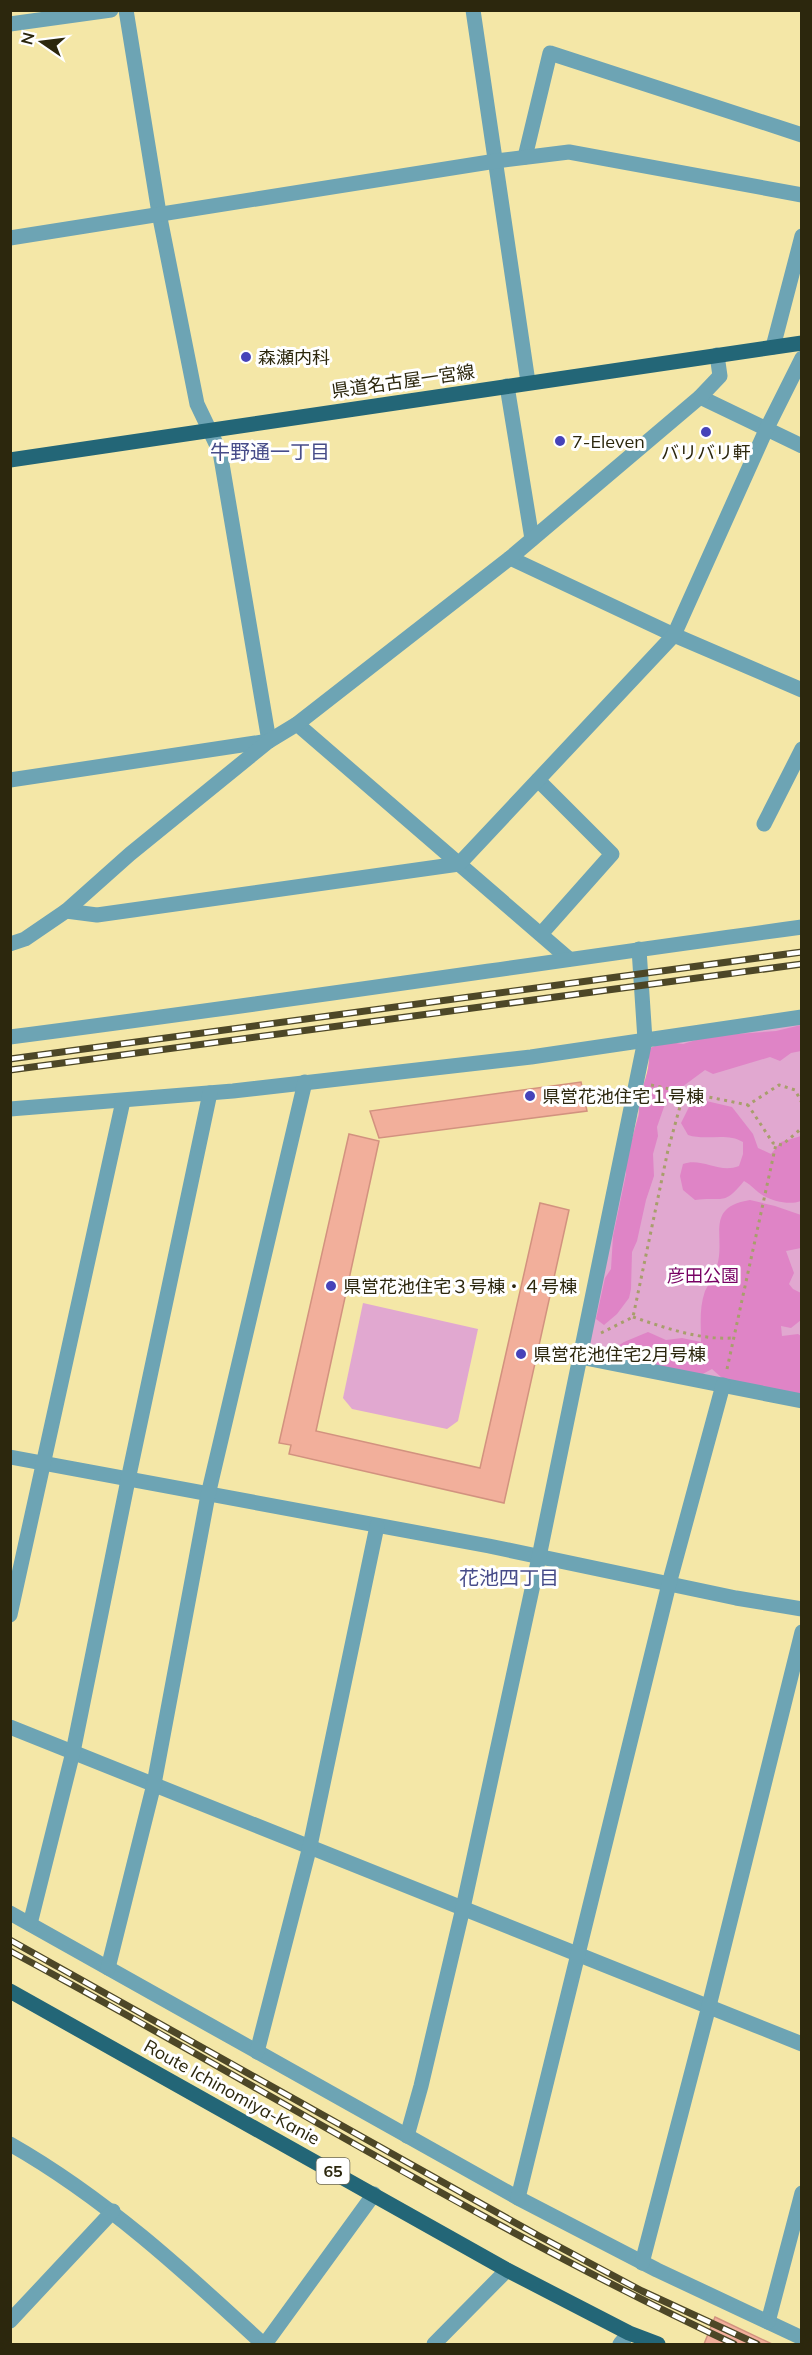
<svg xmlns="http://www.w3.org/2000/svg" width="812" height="2355" viewBox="0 0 812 2355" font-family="Mulish,'Noto Sans JP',sans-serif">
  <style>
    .green { fill: #e1a8d0 }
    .forest { fill: #df84c6 }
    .building { fill: #f2af9b; stroke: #d2927f; stroke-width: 1.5 }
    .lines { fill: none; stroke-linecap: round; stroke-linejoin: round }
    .path { stroke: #a89e6c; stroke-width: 3; stroke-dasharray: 3 4.5; stroke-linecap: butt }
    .minor { stroke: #6da4b4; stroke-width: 15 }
    .major { stroke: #236677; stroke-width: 15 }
    .rail-casing { stroke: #4d4727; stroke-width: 7 }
    .rail { stroke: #fff; stroke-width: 4.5; stroke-dasharray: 14; stroke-linecap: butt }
    .poi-dot { fill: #4643b9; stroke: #fff; stroke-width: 2 }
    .labels { text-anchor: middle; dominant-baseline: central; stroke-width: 6; stroke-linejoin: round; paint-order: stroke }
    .shield { fill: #fff; stroke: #6b6856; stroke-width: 1.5 }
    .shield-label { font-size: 16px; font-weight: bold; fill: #2c270d }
    .poi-label { font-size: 18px; fill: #2c270d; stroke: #fff; text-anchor: start }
    .street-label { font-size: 18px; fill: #2c270d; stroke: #fff }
    .park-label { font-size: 18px; fill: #770163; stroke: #fff }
    .neighbourhood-label { font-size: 20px; fill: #474c89; stroke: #fff }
  </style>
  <rect width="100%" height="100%" fill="#f4e7a7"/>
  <g class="green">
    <polygon points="801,1022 801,1396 583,1355 654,1044"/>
    <polygon points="363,1303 478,1329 458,1421 447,1429 352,1409 343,1398"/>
  </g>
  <g class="forest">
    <path d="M 801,1025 L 801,1051 L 791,1053 L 780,1061 L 770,1057 L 713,1074 L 705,1070 L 682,1087 L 665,1104 L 657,1127 L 658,1136 L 653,1154 L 654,1176 L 646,1200 L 637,1241 L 632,1252 L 631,1289 L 629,1298 L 617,1314 L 604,1325 L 596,1319 L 605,1278 L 611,1269 L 613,1236 L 626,1174 L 626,1160 L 639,1114 C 637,1097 645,1084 648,1068 C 649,1061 649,1054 649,1048 L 669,1042 L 683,1044 L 709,1036 L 776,1031 Z"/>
    <path d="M 702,1100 L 732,1107 L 753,1134 L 758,1148 L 771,1154 L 781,1142 L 801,1136 L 801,1201 C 790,1205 775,1202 764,1196 C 756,1192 752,1185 744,1181 C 723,1207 723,1196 695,1200 L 683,1190 L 680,1176 L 683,1164 C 702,1157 719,1174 739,1166 L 743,1154 L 743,1142 C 727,1132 706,1141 688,1135 L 681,1123 L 689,1107 Z"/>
    <path d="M 750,1200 L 775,1206 L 801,1215 L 801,1248 L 786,1251 L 794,1273 L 789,1284 L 793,1289 L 801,1293 L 801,1320 L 791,1328 L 781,1326 L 782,1336 L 798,1334 L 801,1336 L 801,1405 L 722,1378 L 712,1369 L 699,1376 L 611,1360 L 612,1350 L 624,1342 L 648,1332 L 666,1340 L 682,1338 L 701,1342 C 701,1325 699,1308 705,1291 C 709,1283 715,1275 717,1266 C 726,1237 704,1207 750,1200 Z"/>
  </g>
  <g class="building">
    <polygon points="581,1082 587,1111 379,1138 370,1111"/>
    <polygon points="349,1134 379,1141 316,1431 480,1468 540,1203 569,1210 504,1503 289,1454 291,1445 279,1443"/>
    <polygon points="715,2317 772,2344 704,2344"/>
  </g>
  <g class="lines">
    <g class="path">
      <polyline points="651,1085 684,1092"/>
      <polyline points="802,1103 795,1090 779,1085 748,1105 773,1143 782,1145 802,1128"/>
      <path d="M 633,1317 C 666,1328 699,1340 733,1338"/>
      <polyline points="601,1333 633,1317 668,1150 684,1092 748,1105"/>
      <polyline points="727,1369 776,1144"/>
    </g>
    <g class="minor">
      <polyline points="126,10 159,213 197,404 220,452 269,741"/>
      <polyline points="473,10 528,382"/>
      <polyline points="10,24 111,10"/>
      <polyline points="525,157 550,53 802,135"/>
      <polyline points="10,238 496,161 569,152 802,195"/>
      <polyline points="773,347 802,236"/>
      <polyline points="507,386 532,539"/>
      <polyline points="700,397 802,446"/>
      <polyline points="510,558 674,635 802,690"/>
      <polyline points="297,724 569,959"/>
      <polyline points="10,780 269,741"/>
      <polyline points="538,780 612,854 541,934"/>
      <polyline points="764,824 802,749"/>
      <polyline points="66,911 97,915 459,864 674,635 766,430 802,358"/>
      <polyline points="10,944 25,939 66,911 130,854 269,741 297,724 510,558 700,397 720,376 717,355"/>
      <path d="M 10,1037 C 275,1003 538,963 802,927"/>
      <polyline points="10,1109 233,1091 531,1057 802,1017"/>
      <polyline points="580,1357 802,1401"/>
      <polyline points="10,1457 489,1546 736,1598 802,1609"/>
      <polyline points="10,1615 123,1101"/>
      <polyline points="10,1727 802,2044"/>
      <polyline points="10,1913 518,2198 657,2270 802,2338"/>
      <polyline points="30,1924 73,1752 128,1480 210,1093"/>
      <polyline points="108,1968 154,1784 208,1495 305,1082"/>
      <polyline points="257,2052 310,1846 377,1526"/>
      <polyline points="407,2136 421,2086 463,1908 539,1557 645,1040 639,949"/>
      <path d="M 10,2144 C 105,2198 184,2271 263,2344"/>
      <polyline points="518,2198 669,1584 723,1385"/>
      <polyline points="642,2263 709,2006 802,1632"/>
      <polyline points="10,2321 113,2211"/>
      <polyline points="768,2322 802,2193"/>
      <polyline points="265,2344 374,2194"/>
      <polyline points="434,2344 507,2270"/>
      <polyline points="620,2344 629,2333"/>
    </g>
    <g class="major">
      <polyline points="10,460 802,343"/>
      <polyline points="10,1991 507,2270 629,2333 658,2344"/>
    </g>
    <g class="rail-casing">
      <g id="rail">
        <polyline points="10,1059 802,952"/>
        <polyline points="10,1070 802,964"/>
        <polyline points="10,1940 539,2236 642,2291 757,2344"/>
        <path d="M 10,1951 C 253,2081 485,2228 734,2344"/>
      </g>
    </g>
    <use href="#rail" class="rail"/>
  </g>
  <g class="poi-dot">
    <circle cx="246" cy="357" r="6"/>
    <circle cx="706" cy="432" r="6"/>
    <circle cx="560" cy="441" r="6"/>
    <circle cx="530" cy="1096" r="6"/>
    <circle cx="331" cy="1286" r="6"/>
    <circle cx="521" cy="1354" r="6"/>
  </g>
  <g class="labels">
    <rect class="shield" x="316.5" y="2158" width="33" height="26" rx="4.5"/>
    <g class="shield-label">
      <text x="333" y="2171">65</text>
    </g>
    <g class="poi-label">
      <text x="258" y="357">森瀬内科</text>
      <text x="572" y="441">7-Eleven</text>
      <text x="706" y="452" text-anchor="middle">バリバリ軒</text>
      <text x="542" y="1096">県営花池住宅１号棟</text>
      <text x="343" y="1286">県営花池住宅３号棟・４号棟</text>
      <text x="533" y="1354">県営花池住宅2月号棟</text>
    </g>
    <g class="street-label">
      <text transform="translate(403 381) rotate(-8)">県道名古屋一宮線</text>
      <text transform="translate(232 2092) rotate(29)">Route Ichinomiya-Kanie</text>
    </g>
    <g class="park-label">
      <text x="703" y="1275">彦田公園</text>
    </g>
    <g class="neighbourhood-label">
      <text x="270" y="451">牛野通一丁目</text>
      <text x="509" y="1577">花池四丁目</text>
    </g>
  </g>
  <rect width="812" height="2355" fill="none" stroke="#2c270d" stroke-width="24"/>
  <g transform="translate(42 42) rotate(284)" stroke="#ffffff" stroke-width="4.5" paint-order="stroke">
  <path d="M0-4.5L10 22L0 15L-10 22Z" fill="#2c270d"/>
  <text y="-9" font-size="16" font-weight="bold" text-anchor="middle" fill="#2c270d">N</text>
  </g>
</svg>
